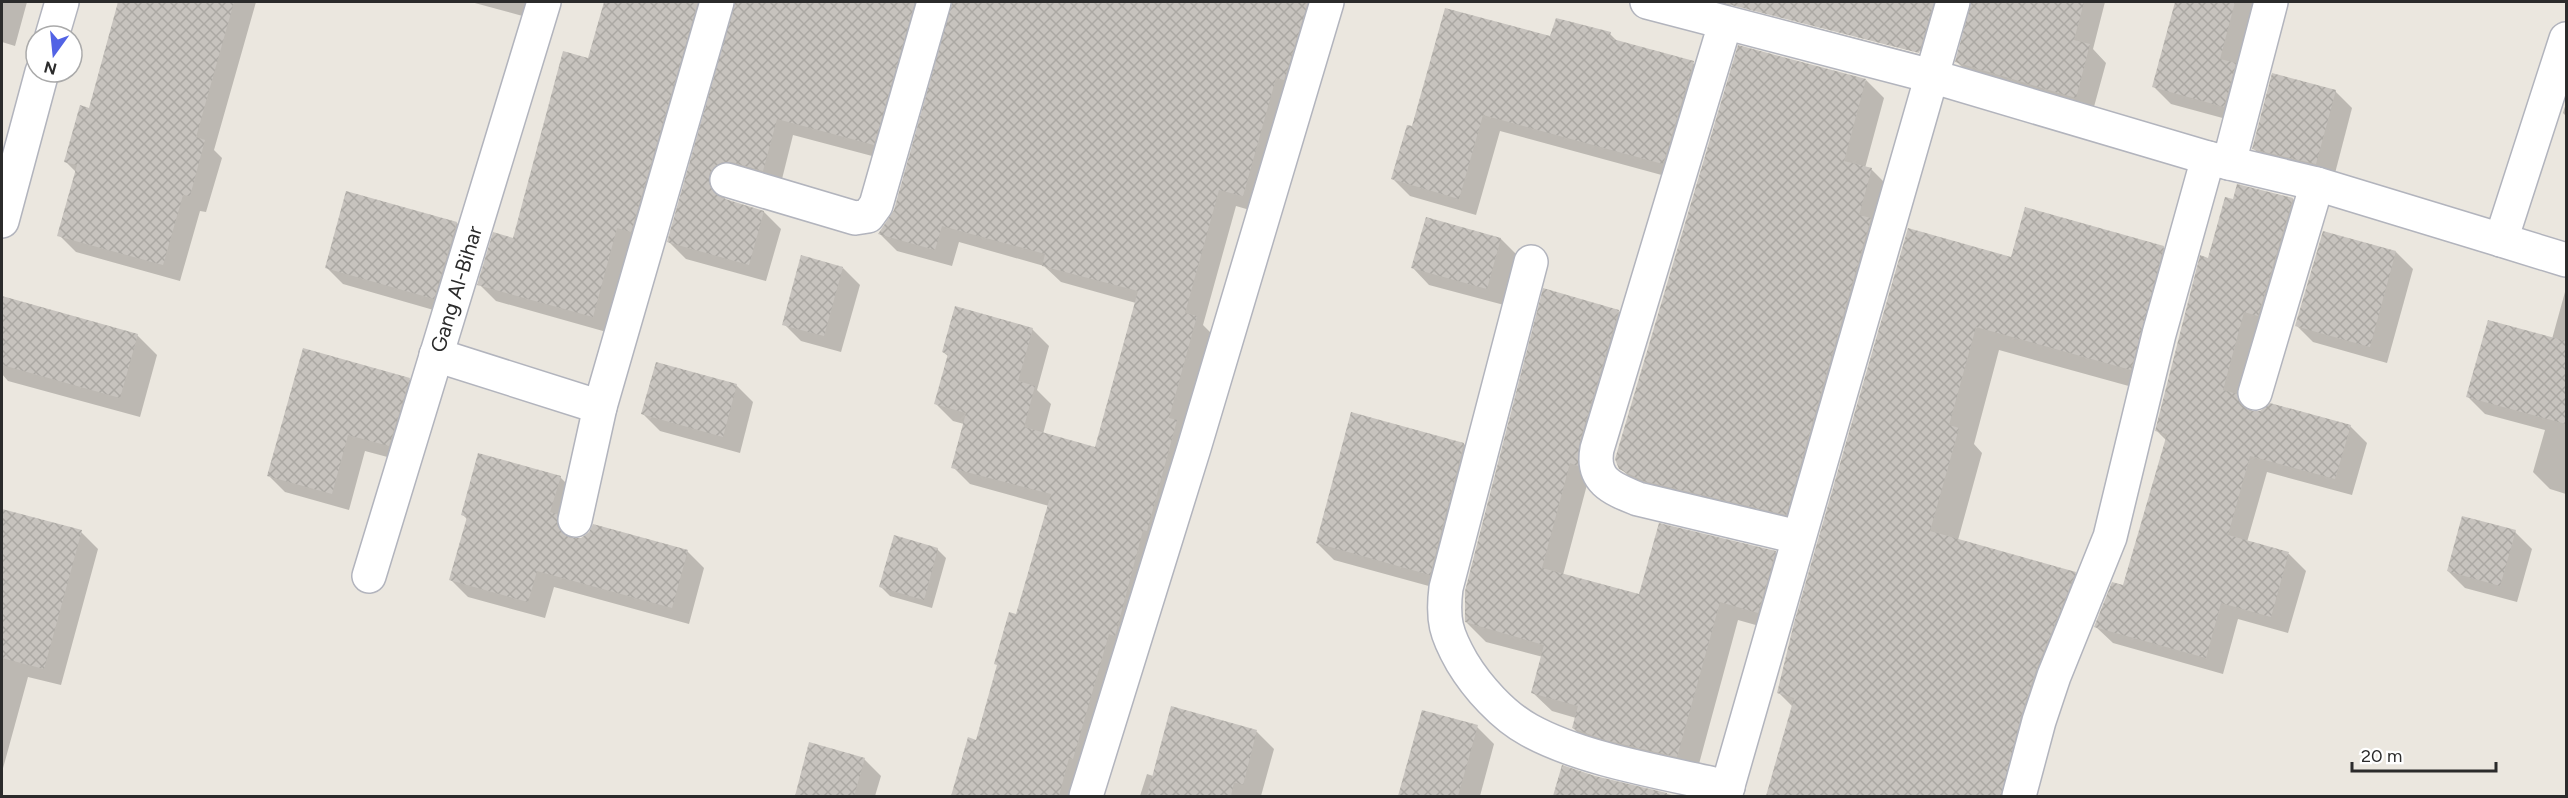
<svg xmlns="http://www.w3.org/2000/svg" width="2568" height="798" viewBox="0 0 2568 798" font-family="Figtree,sans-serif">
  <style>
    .shadow { fill: #0003; fill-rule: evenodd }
    .building { fill: url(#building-cross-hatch) }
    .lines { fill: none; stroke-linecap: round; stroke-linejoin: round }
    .minor-casing { stroke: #b2b4bd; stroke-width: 36 }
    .tertiary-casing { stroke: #b2b4bd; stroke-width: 36 }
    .secondary-casing { stroke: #b2b4bd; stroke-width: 36 }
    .minor { stroke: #fff; stroke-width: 33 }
    .tertiary { stroke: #fff; stroke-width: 33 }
    .secondary { stroke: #fff; stroke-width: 33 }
    .labels { text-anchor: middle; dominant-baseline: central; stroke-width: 5; stroke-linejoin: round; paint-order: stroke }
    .street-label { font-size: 21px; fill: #2b2b2b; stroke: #fff }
  </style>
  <defs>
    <pattern id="building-cross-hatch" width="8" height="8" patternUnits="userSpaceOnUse" patternTransform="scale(1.5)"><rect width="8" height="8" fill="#c7c3be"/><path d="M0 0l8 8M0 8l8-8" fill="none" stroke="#aba8a3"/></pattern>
  </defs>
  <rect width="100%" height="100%" fill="#ebe7df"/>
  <g class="shadow">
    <polygon points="2,2 27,2 15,46 2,42"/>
    <polygon points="126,2 256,2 214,150 222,158 206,212 200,211 180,281 76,252 59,235 76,172 65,161 90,110"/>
    <polygon points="471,2 549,2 541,21"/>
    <polygon points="606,2 728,2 610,333 496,301 479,284 514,240 589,60"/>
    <polygon points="737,2 945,2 891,161 793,135 780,187 726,192 725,201 764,212 781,229 766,281 686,259 669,242"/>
    <polygon points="954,2 1329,2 1260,213 1236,206 1203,325 1213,335 1080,796 953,796 969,739 977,741 1017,616 1049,506 970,484 953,467 964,424 953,421 936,404 949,357 943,352 1032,329 1049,346 1037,390 1051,404 1043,434 1096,448 1136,303 1061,282 1044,266 959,242 952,266 897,251 880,234 895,211"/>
    <path d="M 1716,2 L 1964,2 L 1936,69 L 1730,16 ZM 1731,3 L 1927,53 L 1926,56 L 1731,6 Z"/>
    <polygon points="1973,2 2105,2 2093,49 2106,63 2092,114 1974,79 1957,62"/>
    <polygon points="2176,2 2257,2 2241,123 2171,104 2154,87"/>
    <polygon points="1610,34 1618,42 1693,63 1710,80 1680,180 1500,131 1476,215 1410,196 1393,179 1413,128 1552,38"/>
    <polygon points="1866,80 1884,98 1865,168 1871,169 1889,187 1804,532 1639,486 1620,468"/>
    <polygon points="2335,91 2352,108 2333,181 2271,166 2254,149"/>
    <polygon points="2566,103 2566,116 2563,113"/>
    <polygon points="2293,199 2310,216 2242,400 2254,413 2350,426 2367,443 2352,495 2267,472 2247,542 2289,554 2306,571 2288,633 2238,619 2223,674 2113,643 2096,627 2124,587 2167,441 2157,431 2209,259 2234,201"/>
    <polygon points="1427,218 1501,239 1518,256 1504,305 1429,285 1413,268"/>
    <polygon points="457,223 473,240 451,315 343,284 326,267"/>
    <polygon points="2324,232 2396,252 2413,269 2387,363 2313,342 2296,325"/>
    <polygon points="2163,247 2187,271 2154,393 1999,350 1974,444 1982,453 1958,540 2075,573 2099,596 2029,796 1782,796 1771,786 1793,707 1779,693 2012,259"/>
    <polygon points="843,268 860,285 841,352 801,341 784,324"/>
    <polygon points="2565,292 2566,293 2566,494 2550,489 2533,472 2545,430 2485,414 2468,397 2552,339"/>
    <polygon points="2,298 137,335 157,355 140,417 8,381 2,374"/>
    <polygon points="1619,311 1637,330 1588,481 1563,575 1640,596 1775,552 1794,571 1777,631 1738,620 1696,775 1592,747 1573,728 1576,718 1552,711 1533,693 1543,657 1486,642 1467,623 1465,616"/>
    <polygon points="409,379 426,396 406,462 365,451 349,510 285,492 268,475"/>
    <polygon points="736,385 753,402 740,453 660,431 643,414"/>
    <polygon points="1352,414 1464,444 1481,461 1447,591 1334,560 1317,543"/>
    <polygon points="560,477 577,494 573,540 687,551 704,568 689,624 554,587 545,618 468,597 451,580 468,520 463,515"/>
    <polygon points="2,510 81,532 98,549 61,685 28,677 2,772"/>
    <polygon points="2515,532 2532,549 2517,602 2465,588 2448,571"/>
    <polygon points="937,549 946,558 932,608 890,596 881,587"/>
    <polygon points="1172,708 1257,732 1274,749 1261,796 1140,796 1147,774 1153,776"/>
    <polygon points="1423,712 1477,727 1494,744 1480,796 1400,796"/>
    <polygon points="810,744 864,759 881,776 875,796 796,796"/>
    <polygon points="1563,767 1621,784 1676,796 1554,796"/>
  </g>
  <g class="building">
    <polygon points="118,2 234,2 196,137 205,140 190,196 183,195 163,265 57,236 77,165 64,162 80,105 89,108"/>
    <polygon points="604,2 698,2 631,232 617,228 593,317 477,285 493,232 513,238 563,51 588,58"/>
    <polygon points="735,2 915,2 874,145 777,119 763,171 732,162 722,162 714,167 709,174 709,184 714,193 722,198 764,211 749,265 667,242"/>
    <polygon points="952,2 1308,2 1284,80 1276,78 1243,196 1219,190 1185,313 1197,316 1169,418 1177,420 1147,531 1143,530 1115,636 1109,634 1073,759 1069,758 1059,796 951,796 968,737 976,740 997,665 994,664 1009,612 1016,614 1051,494 951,468 966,413 934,404 948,354 942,352 955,306 1033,328 1018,381 1035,386 1024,427 1095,447 1138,291 1042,266 1045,254 942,226 935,250 878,234 894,210"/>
    <polygon points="1719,2 1934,2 1919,53"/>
    <polygon points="1971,2 2084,2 2074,40 2090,44 2076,98 1955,62"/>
    <polygon points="2175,2 2235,2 2220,59 2236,63 2224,107 2152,87"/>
    <polygon points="1445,8 1550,36 1556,18 1611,32 1609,38 1694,61 1663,164 1483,115 1459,199 1391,179 1407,125 1412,126"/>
    <polygon points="1738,45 1866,79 1844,161 1872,168 1859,215 1871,218 1786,515 1644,481 1619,469 1615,459"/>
    <polygon points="2272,73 2336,90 2316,164 2252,149"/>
    <polygon points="2237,184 2293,198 2258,316 2244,312 2223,390 2237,394 2241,405 2250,411 2260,411 2270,403 2351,425 2335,479 2250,456 2228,535 2289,552 2271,617 2221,603 2206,658 2094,627 2112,582 2123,585 2167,434 2155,431 2200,255 2208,258 2225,197 2233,199"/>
    <polygon points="346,191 457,222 434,299 325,268"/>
    <polygon points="2025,207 2164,246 2131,370 1976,327 1949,425 1959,428 1930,531 2076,572 2036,670 2021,716 2001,796 1766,796 1794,698 1777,693 1794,623 1908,228 2011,257"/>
    <polygon points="1426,217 1501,238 1487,289 1411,268"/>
    <polygon points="2323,231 2396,251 2370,347 2295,326"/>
    <polygon points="801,255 843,267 824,336 782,325"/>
    <polygon points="1543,288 1619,310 1579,444 1578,466 1570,463 1542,568 1639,594 1659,523 1776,551 1758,613 1720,602 1677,757 1605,740 1572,728 1578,706 1531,693 1544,645 1465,622 1465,591"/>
    <polygon points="2,296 138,334 120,398 2,365"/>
    <polygon points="2488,320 2566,341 2566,424 2466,397"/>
    <polygon points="303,348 410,378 389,446 348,435 332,494 267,476"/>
    <polygon points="656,362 737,384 723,437 641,414"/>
    <polygon points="1351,412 1464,443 1430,575 1316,543"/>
    <polygon points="478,453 561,476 550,512 557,514 557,526 562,533 570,538 581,538 589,532 593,524 688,550 672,608 537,571 528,602 449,580 467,517 461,515"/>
    <polygon points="2,509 82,530 44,669 2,658"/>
    <polygon points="2462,516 2516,530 2500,586 2447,571"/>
    <polygon points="894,535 938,548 924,600 879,587"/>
    <polygon points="1171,706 1257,730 1243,785 1234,782 1231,796 1147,796"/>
    <polygon points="1422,710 1478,725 1458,796 1398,796"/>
    <polygon points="809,742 865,758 854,796 795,796"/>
    <polygon points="1562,765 1595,776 1667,793 1667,796 1553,796"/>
  </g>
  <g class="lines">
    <g class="minor-casing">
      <g id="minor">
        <path d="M 1725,24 L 1597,449 C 1591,481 1613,489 1638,499 L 1798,537"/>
        <polyline points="52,36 62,2"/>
        <polyline points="2229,163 2271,2"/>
        <polyline points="727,180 855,218 868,216 876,205 934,2"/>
        <polyline points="2,221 42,72"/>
        <path d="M 1531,262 L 1446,588 C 1442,620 1446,634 1462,662 C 1477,687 1503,716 1529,730 C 1583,760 1667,773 1728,787"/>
        <polyline points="436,355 600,407"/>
        <polyline points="2255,393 2317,184"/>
        <polyline points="575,520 600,407 717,2"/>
        <polyline points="369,576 544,2"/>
        <polyline points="1086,796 1194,448 1327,2"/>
        <polyline points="1725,796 1953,2"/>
        <polyline points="2019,796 2039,721 2054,676 2110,537 2159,334 2208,158"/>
      </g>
    </g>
    <g class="tertiary-casing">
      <polyline id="tertiary" points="1647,2 1931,76 2208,158 2317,184 2501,240"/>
    </g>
    <g class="secondary-casing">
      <polyline id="secondary" points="2566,39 2501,240 2566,260"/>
    </g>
    <use href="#minor" class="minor"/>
    <use href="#tertiary" class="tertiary"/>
    <use href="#secondary" class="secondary"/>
  </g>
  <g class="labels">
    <g class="street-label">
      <text transform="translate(456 289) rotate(-73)">Gang Al-Bihar</text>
    </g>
  </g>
  <rect width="2568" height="798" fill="none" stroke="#2b2b2b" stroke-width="6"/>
  <g transform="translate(54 54) rotate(195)"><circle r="28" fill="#ffffff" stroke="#aaaaaa" stroke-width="1.5"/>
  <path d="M0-4.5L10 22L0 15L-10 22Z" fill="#5263e5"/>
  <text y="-9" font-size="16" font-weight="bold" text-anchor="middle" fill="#2b2b2b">N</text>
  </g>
  <path d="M2352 762v9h144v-9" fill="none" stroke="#2b2b2b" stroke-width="3"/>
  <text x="2361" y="762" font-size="18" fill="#2b2b2b" stroke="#ffffff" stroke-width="4.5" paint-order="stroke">20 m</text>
</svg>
